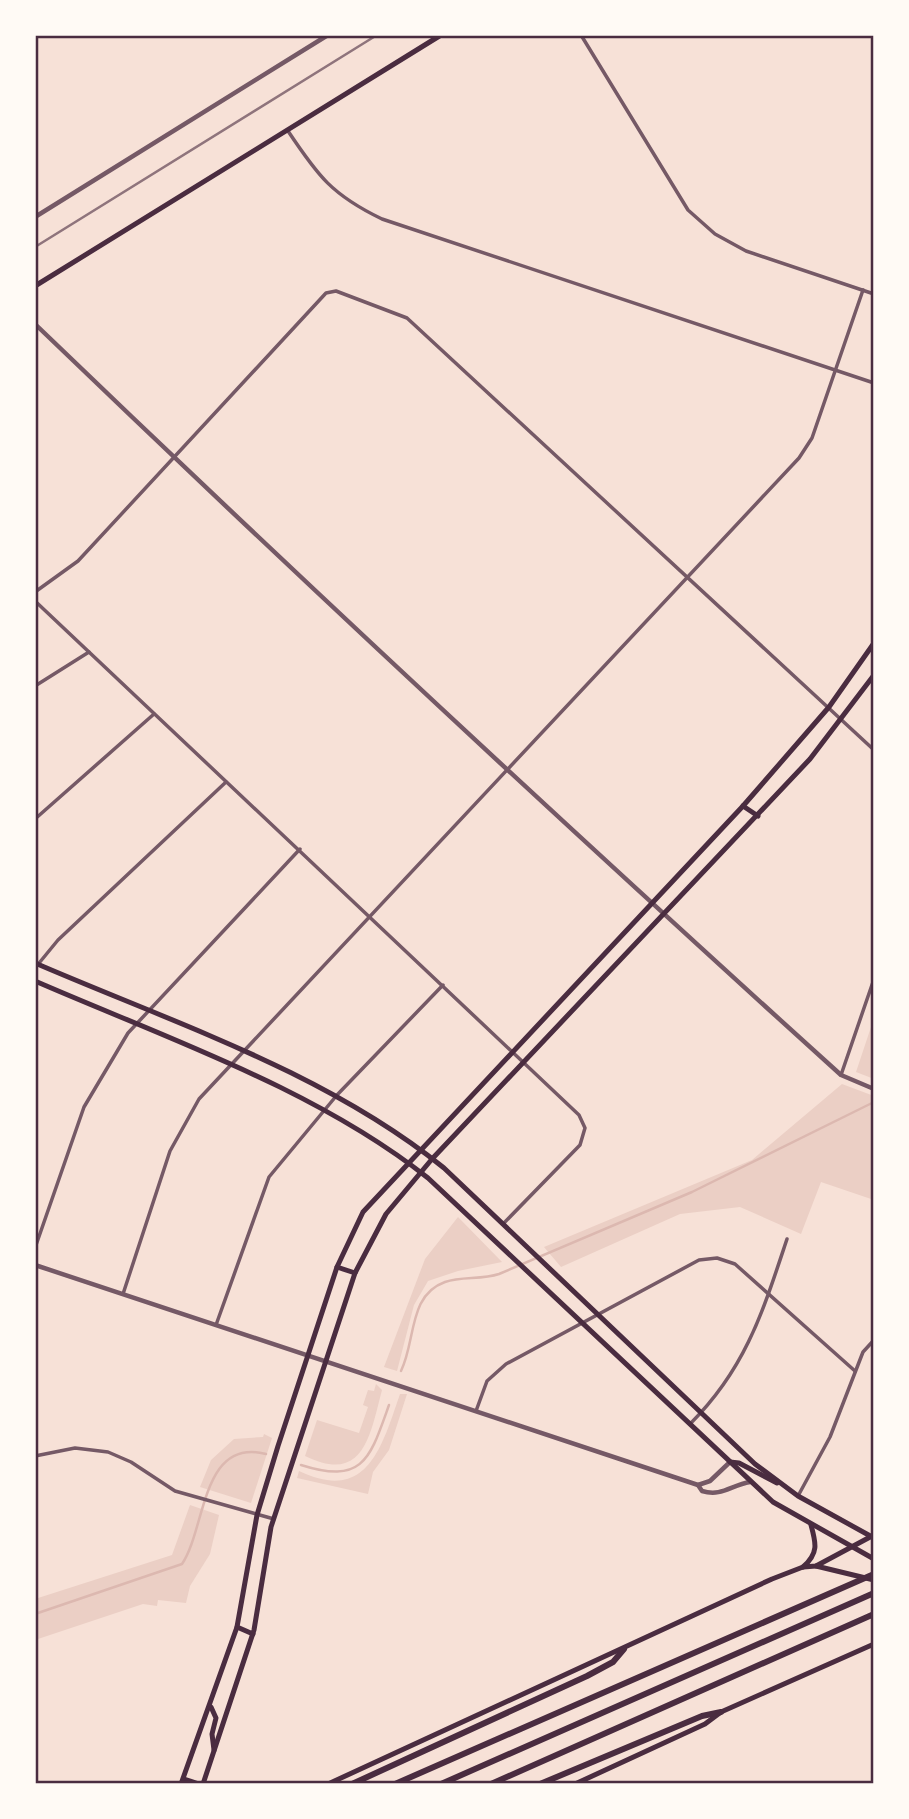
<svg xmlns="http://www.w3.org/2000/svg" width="909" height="1819" viewBox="0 0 909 1819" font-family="'Public Sans',sans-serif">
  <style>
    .green { fill: #ebcfc5 }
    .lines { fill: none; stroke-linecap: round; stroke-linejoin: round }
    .stream { stroke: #dcb8b0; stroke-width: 2.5 }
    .minor { stroke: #755966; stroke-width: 3.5 }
    .tertiary { stroke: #755966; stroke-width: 4.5 }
    .secondary { stroke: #4a2c40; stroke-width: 5 }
    .primary { stroke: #4a2c40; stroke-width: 5 }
    .motorway { stroke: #4a2c40; stroke-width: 6 }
    .rail { stroke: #8f747c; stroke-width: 2.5 }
    .neatline { fill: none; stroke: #4a2c40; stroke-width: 2.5 }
  </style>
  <rect width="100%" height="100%" fill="#f7e1d7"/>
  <g class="green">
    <polygon points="874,1018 874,1079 856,1072"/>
    <polygon points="842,1084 874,1096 874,1200 821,1182 801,1234 740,1207 680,1214 561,1267 544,1247 752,1160"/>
    <polygon points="458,1217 502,1262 458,1271 428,1281 414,1305 397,1371 384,1367 425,1259"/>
    <path d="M 376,1384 L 382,1390 C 370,1435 364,1485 305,1456 L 317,1420 L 359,1433 L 368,1407 L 363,1405 L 368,1390 L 374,1391 Z"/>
    <path d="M 400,1394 L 407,1394 L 389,1450 L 373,1472 L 368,1494 L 297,1478 L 299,1471 C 368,1504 382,1446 400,1394 Z"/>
    <polygon points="264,1434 272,1438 251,1503 200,1487 211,1460 234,1439 263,1437"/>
    <polygon points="190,1505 219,1515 210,1554 190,1586 186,1603 158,1600 157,1606 143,1604 35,1640 35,1599 172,1555"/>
  </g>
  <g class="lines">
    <g class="stream">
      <path d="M 401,1371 C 416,1341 408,1295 445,1282 C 462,1276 481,1280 499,1274 L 692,1192 L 874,1102"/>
      <path d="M 301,1465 C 364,1485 370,1458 389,1405"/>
      <path d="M 35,1614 L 182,1564 C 206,1529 201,1437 266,1454"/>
    </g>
    <g class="minor">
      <polyline points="581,35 688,210 715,234 746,251 874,294"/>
      <path d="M 288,131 C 318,176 332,195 382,219 L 874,383"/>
      <polyline points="35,592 78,561 326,293 336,291 407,318 874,750"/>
      <polyline points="35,601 579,1115 585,1128 580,1145 503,1224"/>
      <polyline points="35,686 89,652"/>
      <polyline points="35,819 154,714"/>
      <polyline points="35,968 58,940 226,782"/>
      <polyline points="841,1075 874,979"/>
      <polyline points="35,1248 84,1107 128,1033 300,849"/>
      <polyline points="123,1294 170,1151 199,1099 799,458 812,438 863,290"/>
      <polyline points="216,1325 269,1177 337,1095 443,985"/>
      <polyline points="476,1411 487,1381 506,1364 699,1260 717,1258 735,1264 855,1371"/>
      <path d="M 691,1423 C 746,1368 763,1311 787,1239"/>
      <polyline points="35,1456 75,1448 108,1452 131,1462 175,1491 274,1519"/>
      <polyline points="798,1496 830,1437 863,1352 874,1340"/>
    </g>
    <g class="tertiary">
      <polyline points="35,217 328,35"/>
      <path d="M 35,324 C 300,579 569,829 841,1075 L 874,1089"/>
      <polyline points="35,1265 698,1485 710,1481 730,1462"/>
      <path d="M 698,1485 L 702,1491 C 722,1497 731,1485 750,1482"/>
    </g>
    <g class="secondary">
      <polyline points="35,286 441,35"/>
      <polyline points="816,1566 874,1580"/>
      <polyline points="328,1784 772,1579 803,1567 816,1566 872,1536"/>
      <polyline points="575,1784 705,1724 721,1712 874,1644"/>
    </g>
    <g class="primary">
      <polyline points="743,806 758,816"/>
      <path d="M 35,963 C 174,1023 325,1072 444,1168 L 755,1464 L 798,1496 L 874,1538"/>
      <path d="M 35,981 C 166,1038 316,1089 428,1178 L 773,1502 L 874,1559"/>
      <polyline points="337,1267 355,1273"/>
      <polyline points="730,1462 739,1463 777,1483"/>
      <path d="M 803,1567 C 819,1553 816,1543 811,1525"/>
      <polyline points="237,1627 253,1634"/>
      <polyline points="211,1707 216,1718 212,1734 214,1750"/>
      <polyline points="184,1779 199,1784"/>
      <polyline points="181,1784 237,1627 257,1515 278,1446 337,1267 363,1212 743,806 829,707 874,643"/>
      <polyline points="203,1784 254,1630 271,1527 355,1273 386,1214 432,1159 810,759 874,675"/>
    </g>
    <g class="motorway">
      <polyline points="352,1784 587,1676 613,1662 624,1649"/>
      <polyline points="395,1784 874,1574"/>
      <polyline points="441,1784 874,1593"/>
      <polyline points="491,1784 874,1614"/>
      <polyline points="540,1784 702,1716 721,1712"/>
    </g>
    <polyline class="rail" points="35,247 377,35"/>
  </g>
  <rect width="909" height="1819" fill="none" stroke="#fffaf5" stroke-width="74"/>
  <rect x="37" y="37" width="835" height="1745" class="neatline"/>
</svg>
